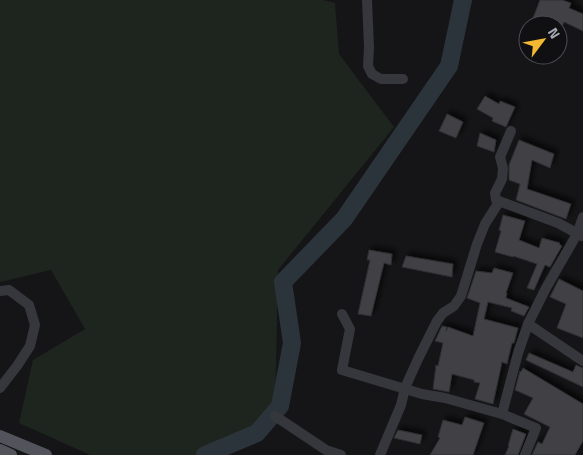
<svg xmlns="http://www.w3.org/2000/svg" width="583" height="455" viewBox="0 0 583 455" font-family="'Titillium Web',sans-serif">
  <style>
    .green { fill: #1d251e }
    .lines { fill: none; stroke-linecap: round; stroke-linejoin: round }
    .river { stroke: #2b333b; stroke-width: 18 }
    .building { fill: #3f4044; stroke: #2f2f33; filter: url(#shadow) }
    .minor { stroke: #36373c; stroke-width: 10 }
    .major { stroke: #52545b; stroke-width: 12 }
  </style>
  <defs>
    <filter id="shadow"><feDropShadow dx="4" dy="-4" stdDeviation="2.5" flood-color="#0009"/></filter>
  </defs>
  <rect width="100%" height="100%" fill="#151517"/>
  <polygon class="green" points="0,0 323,0 335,3 339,54 394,127 278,270 275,416 201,455 90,455 19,423 33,360 85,329 51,270 0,282"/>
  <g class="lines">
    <polyline class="river" points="205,455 257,433 280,406 292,343 283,282 344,219 449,66 463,0"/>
  </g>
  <g class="building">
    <polygon points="540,0 562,0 571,3 569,8 583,14 583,31 564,22 563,25 550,25 533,18"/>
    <polygon points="485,96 499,104 500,101 515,107 506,127 492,121 493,118 477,109"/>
    <polygon points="447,114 463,122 456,138 439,131"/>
    <polygon points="480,133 496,140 494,152 477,146"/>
    <polygon points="519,140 554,154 550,168 532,160 527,189 571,204 566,219 516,200 520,184 509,180 509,165"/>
    <polygon points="503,215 525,221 519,240 539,248 542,238 560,243 559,244 562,246 550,267 545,265 534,290 527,288 537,264 513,256 513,257 495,252 501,231 499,230"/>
    <polygon points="369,250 392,254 391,265 384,263 371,316 358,314 370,260 367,260"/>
    <polygon points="406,256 453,264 452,277 402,267"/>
    <polygon points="494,268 513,273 506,293 507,293 506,298 529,307 524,316 511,311 512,308 488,302 484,319 518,328 514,343 512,343 507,364 502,362 493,404 475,399 480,383 474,382 474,380 452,374 449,392 433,389 436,365 438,366 443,343 435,341 442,326 447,327 446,331 448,327 473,336 480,303 467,298 476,271 492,273"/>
    <polygon points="559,279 583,291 583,338 557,328 566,304 550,297"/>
    <polygon points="529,353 573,372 576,365 583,368 583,387 526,360"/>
    <polygon points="523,368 583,404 583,441 575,455 532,455 538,442 542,444 550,427 524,414 533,398 515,390 520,371 521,372"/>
    <polygon points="465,417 484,423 473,455 430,455 440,438 438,437 443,420 462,425"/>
    <polygon points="513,429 526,434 518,455 505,455 509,446 508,446"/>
    <polygon points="398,430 422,435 420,444 394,438"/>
  </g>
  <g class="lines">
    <g class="minor">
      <polyline points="367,0 369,47 368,66 372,74 381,79 403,79"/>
      <polyline points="511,131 500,157 503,168 502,179 495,193 496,200 558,223 582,236"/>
      <polyline points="0,291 9,290 29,305 35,325 30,346 17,366 0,388"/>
      <polyline points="342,314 350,329 342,370 422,394 445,398 502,414 536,428 525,455"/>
      <polyline points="528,324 583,361"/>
      <polyline points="502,414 518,353 528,324 546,288 577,234 583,217"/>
      <polyline points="275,416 326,450 341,455"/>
      <polyline points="380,455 401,405 405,388 418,359 437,321 443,313 454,306 461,296 477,244 485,224 499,202"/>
    </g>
    <g class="major">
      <polyline points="0,436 46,455"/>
      <polyline points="0,450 11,455"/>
    </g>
  </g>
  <g transform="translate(543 40) rotate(58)"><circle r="24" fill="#101012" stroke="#4c4e54"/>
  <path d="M0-4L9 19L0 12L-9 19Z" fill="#f2b931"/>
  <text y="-8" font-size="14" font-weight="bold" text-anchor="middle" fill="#a7abb7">N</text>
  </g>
</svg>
